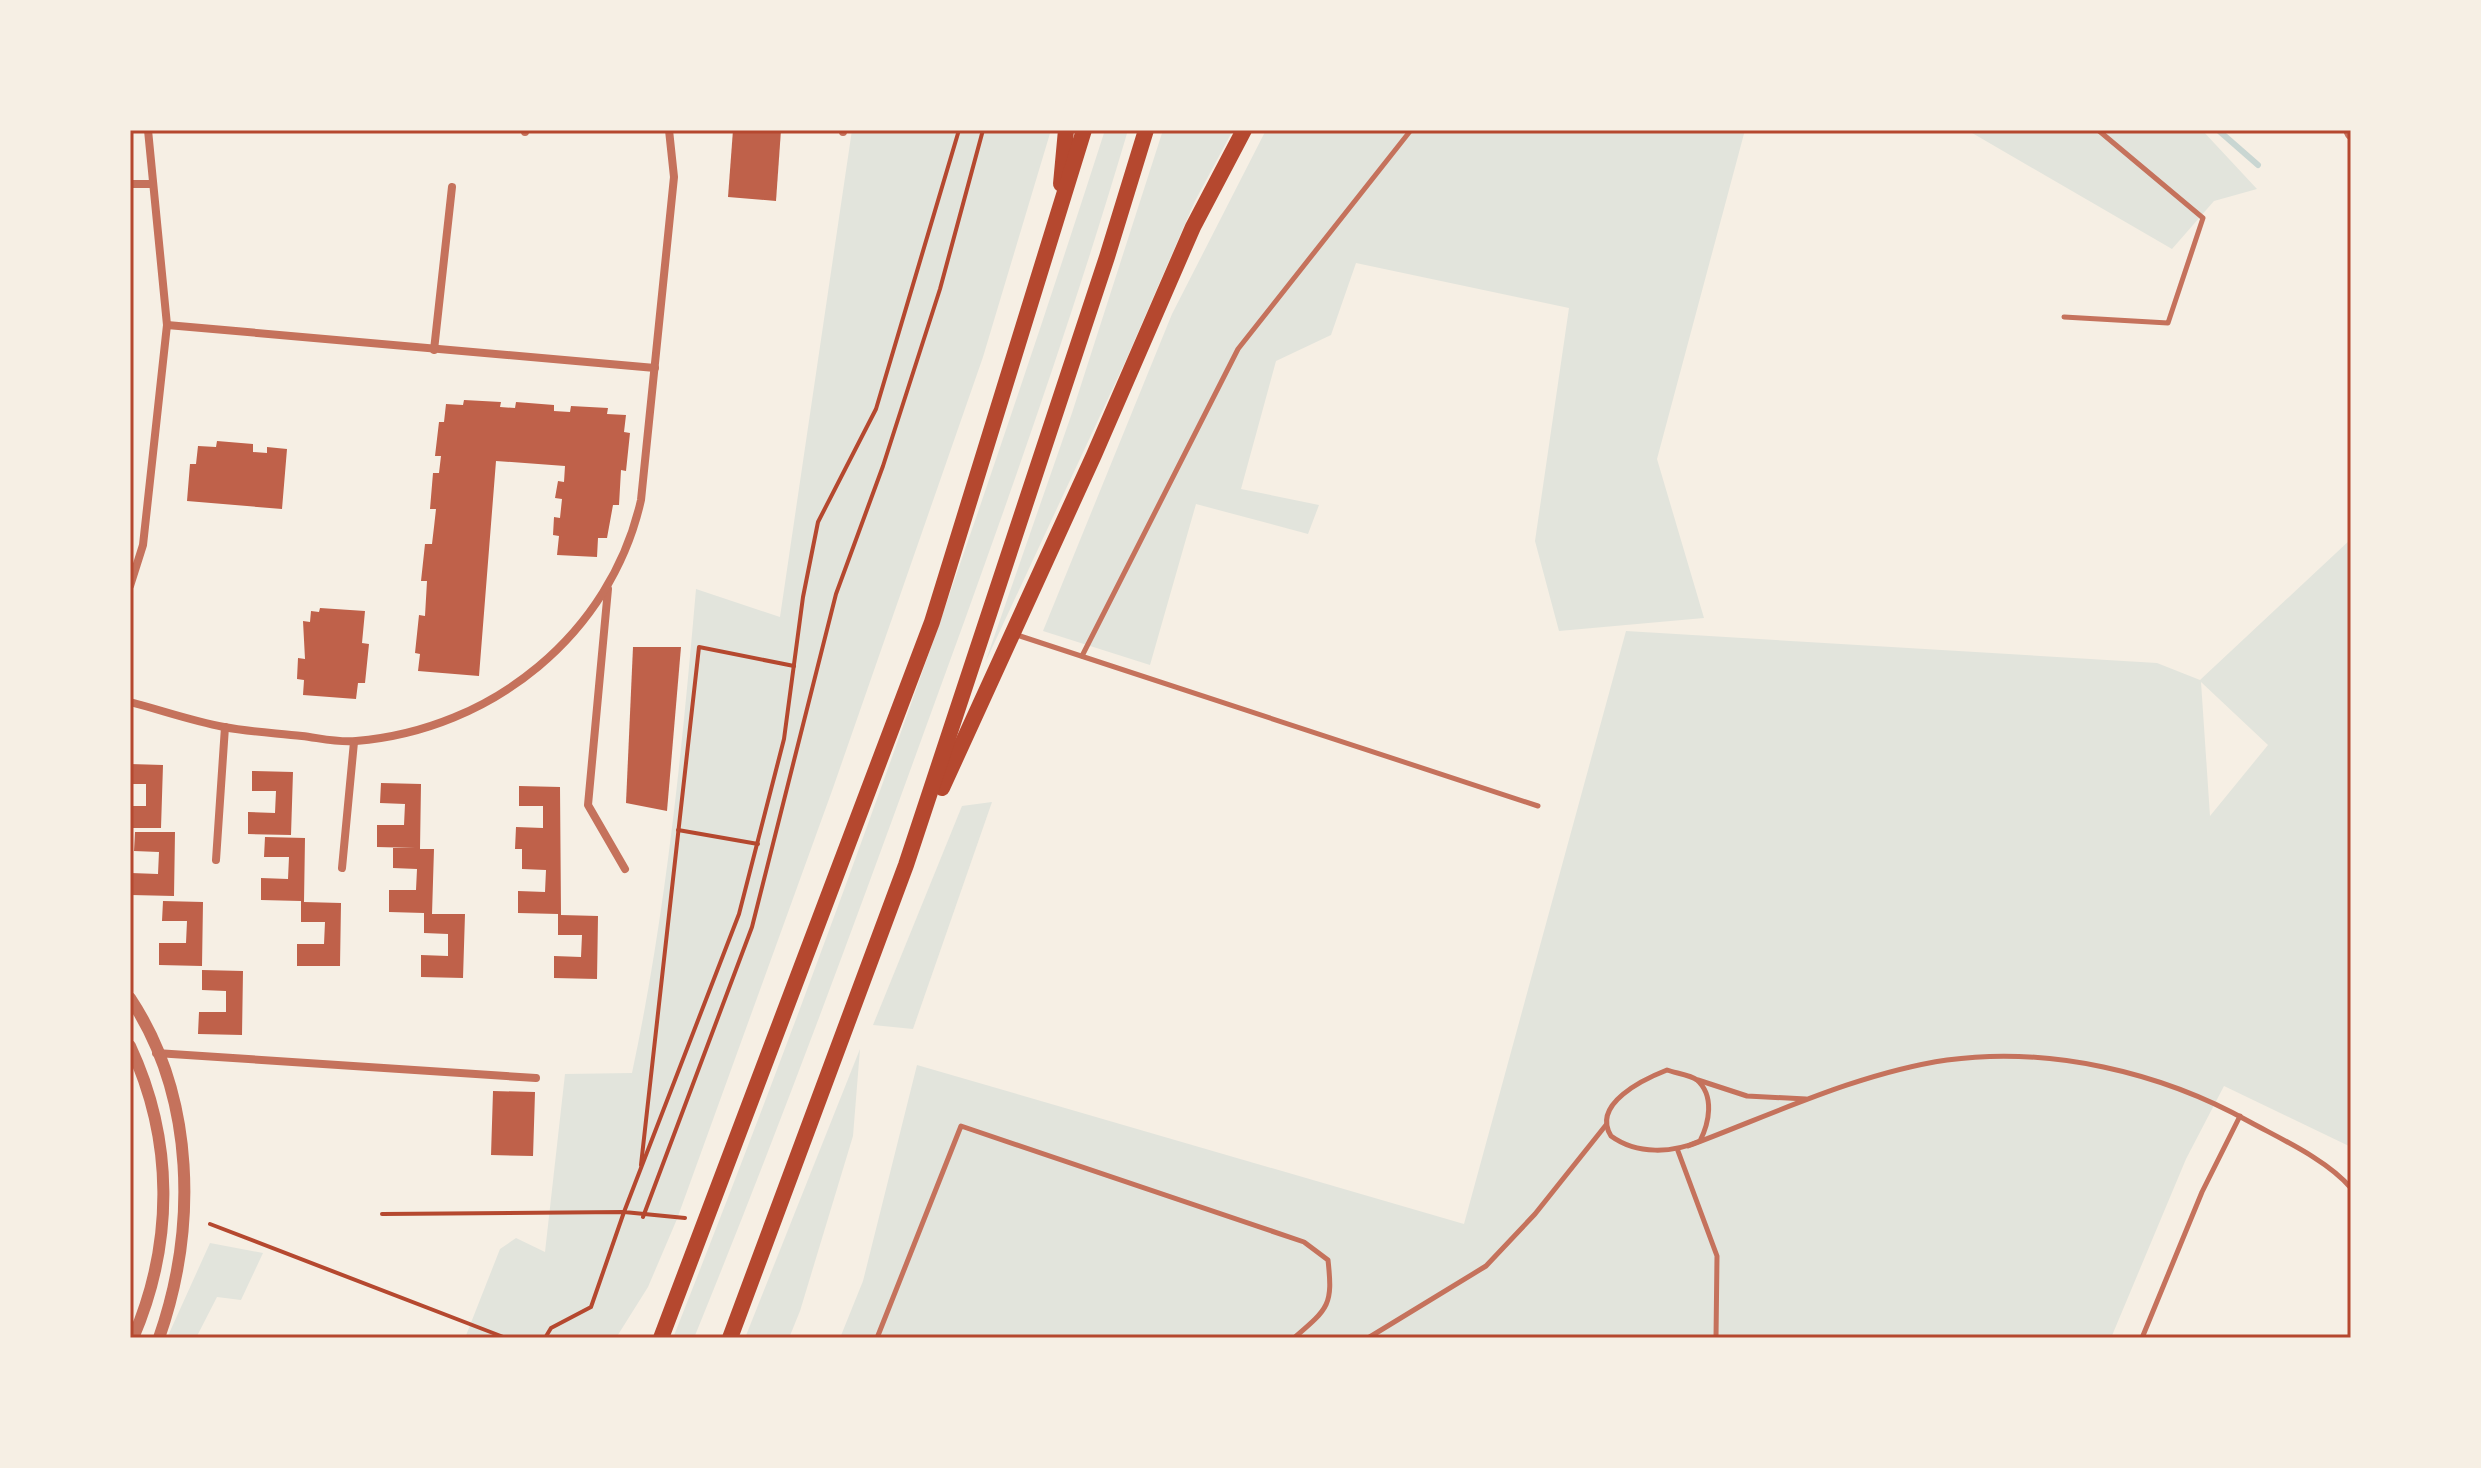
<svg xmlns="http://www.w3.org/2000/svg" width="2481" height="1468" viewBox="0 0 2481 1468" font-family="'Public Sans',sans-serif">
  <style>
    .green { fill: #e2e4dc; fill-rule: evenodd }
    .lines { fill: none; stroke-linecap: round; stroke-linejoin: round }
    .stream { stroke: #c9d6d2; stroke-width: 6 }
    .building { fill: #bf614a }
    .path { stroke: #b5482f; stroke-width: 4 }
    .service { stroke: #c5725c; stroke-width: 5 }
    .minor { stroke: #c5725c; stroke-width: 8 }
    .tertiary { stroke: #c5725c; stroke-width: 12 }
    .trunk { stroke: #b5482f; stroke-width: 16 }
    .neatline { fill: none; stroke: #b5482f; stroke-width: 3 }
  </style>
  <rect width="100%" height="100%" fill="#f6efe4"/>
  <g class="green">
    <path d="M 852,130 L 1051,130 L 983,357 L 833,788 L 677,1219 L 648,1287 L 616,1338 L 465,1338 L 500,1249 L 516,1238 L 545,1252 L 565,1074 L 632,1073 C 666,913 682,751 696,589 L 780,617 Z"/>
    <path d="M 1105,130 L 1128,130 C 1068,334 996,535 923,735 C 850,937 775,1139 694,1338 L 673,1338 C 831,940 974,537 1105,130 Z"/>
    <polygon points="1163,130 1233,130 1195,201 1126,360 985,663 1072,413"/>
    <polygon points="1266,130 1745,130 1657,459 1704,618 1559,631 1535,541 1569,308 1356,263 1331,335 1276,361 1241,489 1319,505 1308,534 1196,504 1150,665 1043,631 1172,314"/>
    <polygon points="1967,130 2202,130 2257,189 2214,201 2172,249"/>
    <path d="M 2351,539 L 2351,1147 L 2224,1086 L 2186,1159 L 2111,1338 L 840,1338 L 863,1281 L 917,1065 L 1464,1224 L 1626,631 L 2157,663 L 2200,680 ZM 2201,682 L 2268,745 L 2210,816 Z"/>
    <polygon points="992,802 913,1029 873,1025 962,806"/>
    <polygon points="860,1049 853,1136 800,1311 789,1338 745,1338"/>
    <polygon points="210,1243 263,1253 241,1300 217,1297 196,1338 167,1338"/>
  </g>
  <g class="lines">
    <polyline class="stream" points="2218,130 2258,165"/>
  </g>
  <g class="building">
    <polygon points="733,130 781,130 776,201 728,197"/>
    <polygon points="464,400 501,402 500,407 515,408 516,402 554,405 554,411 570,412 571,406 608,408 607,414 626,415 624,432 630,433 626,471 621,470 619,505 613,505 607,538 598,538 597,557 557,555 559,536 553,535 554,517 560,518 562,499 555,498 558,481 564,482 565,466 496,461 479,676 418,671 420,654 415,653 419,615 425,616 427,581 421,581 425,544 432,544 434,527 436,509 430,509 433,473 439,473 441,456 435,456 439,422 444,422 446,404 463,405"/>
    <polygon points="217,441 253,444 253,452 267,453 267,447 287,449 282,509 187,501 190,464 196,464 198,446 216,447"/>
    <polygon points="320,608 365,611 362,643 369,644 365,683 358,683 356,699 303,695 304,680 297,679 298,658 305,659 303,621 310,622 311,611 319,612"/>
    <polygon points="633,647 681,647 667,811 626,803"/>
    <polygon points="130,764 163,765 161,828 130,828 130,806 146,806 146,784 130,784"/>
    <polygon points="252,771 293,772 291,835 248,834 248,812 275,813 276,791 252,791"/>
    <polygon points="381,783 421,784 420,849 434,849 432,914 465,914 463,978 421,977 421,955 448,956 448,934 424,933 424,913 389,912 389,890 416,890 417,869 393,868 393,848 415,848 377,847 377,825 404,825 405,804 380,803"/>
    <polygon points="519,786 560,787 561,915 598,916 597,979 554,978 554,956 581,957 582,935 558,935 558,914 518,913 518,891 545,892 546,870 522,869 522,849 515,849 516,827 543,828 543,806 519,806"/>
    <polygon points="135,832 175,832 174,896 131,895 131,873 158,874 159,852 134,851"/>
    <polygon points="265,837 305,838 304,902 341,903 340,966 297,966 297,944 324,944 325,922 301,922 301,901 261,900 261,878 288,879 289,857 264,857"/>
    <polygon points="163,901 203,902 202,966 159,965 159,943 186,943 187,921 162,921"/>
    <polygon points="202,970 243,971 242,1035 198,1034 199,1012 226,1012 226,991 202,990"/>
    <polygon points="493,1091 535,1092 533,1156 491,1155"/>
  </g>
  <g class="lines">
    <g class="path">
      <polyline points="678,830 758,844"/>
      <polyline points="641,1165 699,647 794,666"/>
      <polyline points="382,1214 624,1212 591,1307 551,1328 545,1338"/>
      <polyline points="643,1217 752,927 836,594 883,466 940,289 983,130"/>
      <polyline points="685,1218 624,1212 739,914 784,739 803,597 818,522 876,409 959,130"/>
      <polyline points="210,1224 506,1338"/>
    </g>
    <g class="service">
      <polyline points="2064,317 2168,323 2203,218 2098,130"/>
      <polyline points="1017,635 1538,806"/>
      <polyline points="1082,656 1238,349 1411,130"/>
      <path d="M 1667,1070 C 1675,1073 1691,1075 1697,1080 C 1715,1096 1709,1123 1700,1141 C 1673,1153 1637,1155 1611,1136 C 1591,1104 1644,1079 1667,1070 Z"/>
      <polyline points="1698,1080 1747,1096 1806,1099"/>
      <path d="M 1688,1146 C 1771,1115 1858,1073 1947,1060 C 2049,1046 2161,1072 2250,1122 C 2283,1140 2327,1160 2351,1188"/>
      <polyline points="1678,1151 1717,1256 1716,1338"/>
      <path d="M 877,1338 L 961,1126 L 1304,1242 L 1328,1260 C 1333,1305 1329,1308 1294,1338"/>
      <polyline points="1368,1338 1486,1266 1535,1214 1606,1125"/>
      <polyline points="2142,1338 2202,1192 2240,1116"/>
    </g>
    <g class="minor">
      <polyline points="525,132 525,130"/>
      <polyline points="843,132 843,130"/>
      <polyline points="130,184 152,184"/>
      <polyline points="167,325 655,368"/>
      <polyline points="434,350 452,187"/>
      <polyline points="130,586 143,545 167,325 148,130"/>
      <polyline points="608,589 588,805 625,869"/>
      <path d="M 130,702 C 161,710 192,721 224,727 C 249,732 276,733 302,736 C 319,738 339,743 356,741 C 492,730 611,634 641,500 L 674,177 L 669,130"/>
      <polyline points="216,860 225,727"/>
      <polyline points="342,868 354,742"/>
      <polyline points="156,1053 536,1078"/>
    </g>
    <g class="tertiary">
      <polyline points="2349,130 2351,134"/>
      <path d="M 130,998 C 196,1098 197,1229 159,1338"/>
      <path d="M 130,1046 C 174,1140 174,1243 133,1338"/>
    </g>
    <g class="trunk">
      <polyline points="1061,184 1066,130"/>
      <polyline points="942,788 1094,455 1193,227 1244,130"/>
      <polyline points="661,1338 932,622 1084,130"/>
      <polyline points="730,1338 906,865 1107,257 1146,130"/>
    </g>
  </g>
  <rect width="2481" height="1468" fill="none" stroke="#f6efe4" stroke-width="264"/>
  <rect x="132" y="132" width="2217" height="1204" class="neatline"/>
</svg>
